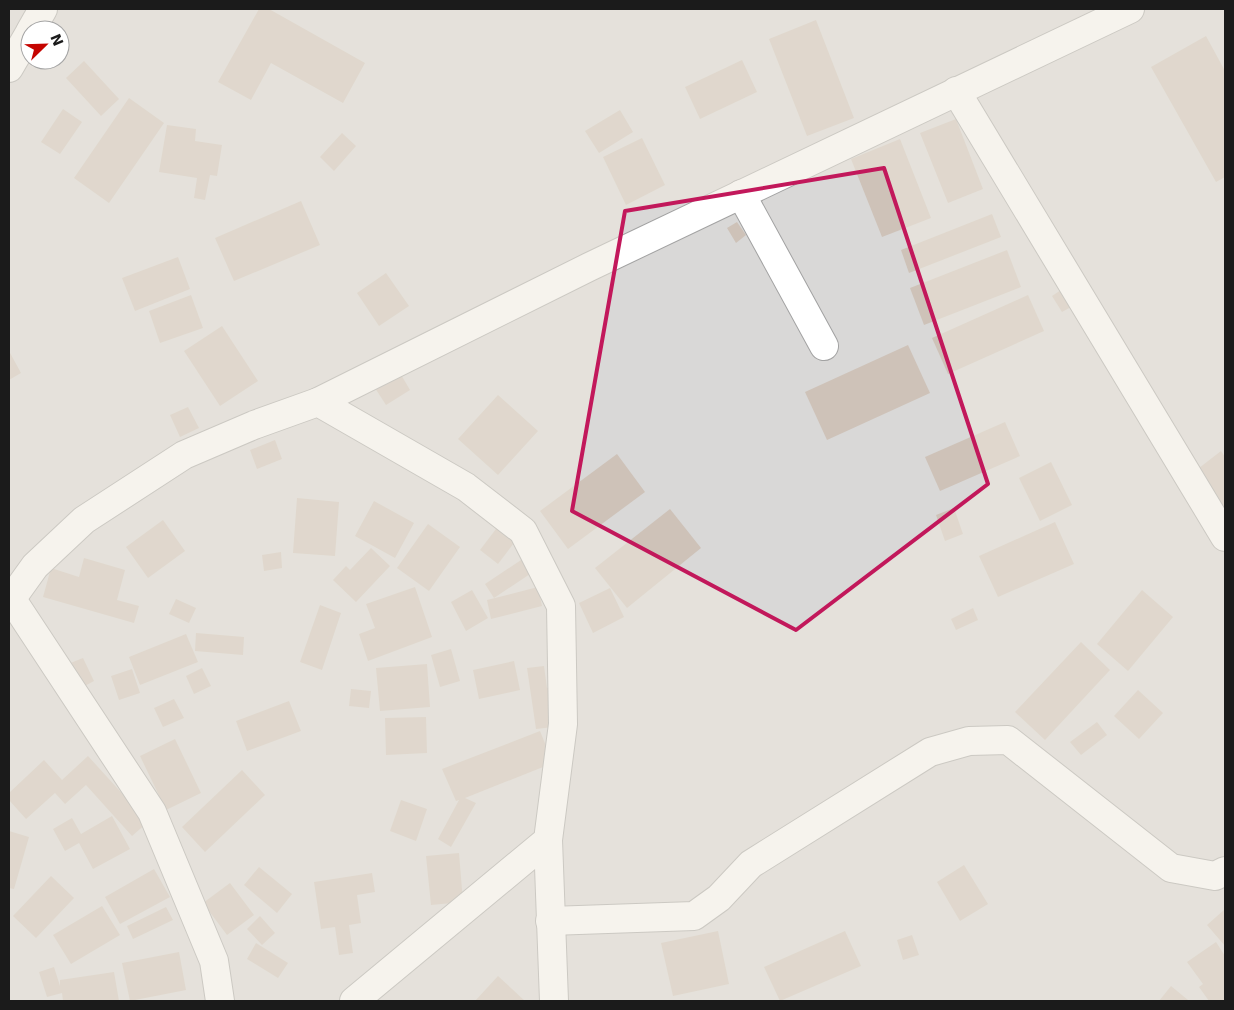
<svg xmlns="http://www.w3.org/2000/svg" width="1234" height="1010" viewBox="0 0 1234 1010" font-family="'DejaVu Sans',sans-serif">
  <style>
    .residential { fill: #d9d8d7; fill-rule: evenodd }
    .building { fill: #cec2b8 }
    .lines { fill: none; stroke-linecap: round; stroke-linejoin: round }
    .minor-casing { stroke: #a2a2a2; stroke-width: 30 }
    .minor { stroke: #fff; stroke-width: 28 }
    .marked { fill: none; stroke: #c2185b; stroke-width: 4; stroke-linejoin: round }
  </style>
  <rect width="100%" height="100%" fill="#eee9df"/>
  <path class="residential" d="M 9,9 L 1225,9 L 1225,1001 L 9,1001 ZM 30,30 L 60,30 L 60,60 L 30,60 Z"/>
  <g class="building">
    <polygon points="259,9 269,9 365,63 343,103 271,63 251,100 218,82"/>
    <polygon points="816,20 854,118 807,136 769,39"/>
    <polygon points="1206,36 1225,71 1225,177 1216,182 1151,67"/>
    <polygon points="742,60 757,92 700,119 685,87"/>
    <polygon points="84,61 119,99 101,116 66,78"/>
    <polygon points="129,98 164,123 109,203 74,178"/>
    <polygon points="63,109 82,122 60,154 41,142"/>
    <polygon points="620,110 633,132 599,153 585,131"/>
    <polygon points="956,119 983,189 948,203 920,133"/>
    <polygon points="167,125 196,129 195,141 222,145 217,176 210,175 205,200 194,198 197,178 159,172"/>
    <polygon points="342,133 356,146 334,171 320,157"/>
    <polygon points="642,138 665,185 626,205 603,157"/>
    <polygon points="900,139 931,218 882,237 851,159"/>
    <polygon points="301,201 320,245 234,281 215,238"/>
    <polygon points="992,214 1001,237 909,273 901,250"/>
    <polygon points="737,222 746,235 736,243 727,228"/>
    <polygon points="1007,250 1021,287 924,325 910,288"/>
    <polygon points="178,257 190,289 135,311 122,278"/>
    <polygon points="386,273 409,306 379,326 357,293"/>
    <polygon points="1061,290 1071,307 1062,312 1052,296"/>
    <polygon points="191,295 203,328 160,343 149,311"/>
    <polygon points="1028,295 1044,331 948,374 932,338"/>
    <polygon points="222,326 258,381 220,406 184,351"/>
    <polygon points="908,345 930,393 827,440 805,392"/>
    <polygon points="9,351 21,373 9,380"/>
    <polygon points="400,373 410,390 386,405 375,388"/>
    <polygon points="498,395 538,431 498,475 458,439"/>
    <polygon points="188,407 199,428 180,437 170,415"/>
    <polygon points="1005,422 1020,456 940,491 925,457"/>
    <polygon points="275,440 282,459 257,469 250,450"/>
    <polygon points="1221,451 1225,457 1225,521 1190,475"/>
    <polygon points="617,454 645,492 568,549 540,511"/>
    <polygon points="1051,462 1072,505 1040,521 1019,478"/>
    <polygon points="297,498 339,502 335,556 293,553"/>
    <polygon points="374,501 414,523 395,558 355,536"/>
    <polygon points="954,508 963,534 945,541 936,515"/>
    <polygon points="670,509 701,548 627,608 595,568"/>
    <polygon points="163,520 185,551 148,578 126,547"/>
    <polygon points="1055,522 1074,564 998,597 979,556"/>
    <polygon points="428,524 460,547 429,591 397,568"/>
    <polygon points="499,525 517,539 498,564 480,550"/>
    <polygon points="371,548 390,566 356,602 333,580 346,566 350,570"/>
    <polygon points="281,552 282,568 264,571 262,555"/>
    <polygon points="84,558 125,570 117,600 139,606 134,623 43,597 51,568 79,577"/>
    <polygon points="524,558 533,572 494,598 485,584"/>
    <polygon points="415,587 432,637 368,661 359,634 375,628 366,604"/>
    <polygon points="538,587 542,606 491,619 487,600"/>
    <polygon points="610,588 624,617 593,633 579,603"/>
    <polygon points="472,590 488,618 466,631 451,602"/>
    <polygon points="1142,590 1173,617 1128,671 1097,644"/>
    <polygon points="176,599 196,608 189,623 169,614"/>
    <polygon points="320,605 341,613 322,670 300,662"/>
    <polygon points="973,608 978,620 956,630 951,619"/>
    <polygon points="196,633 244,637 243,655 195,651"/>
    <polygon points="186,634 198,662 140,685 129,657"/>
    <polygon points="1081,642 1110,670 1045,740 1015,712"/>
    <polygon points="451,649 460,681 440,687 431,655"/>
    <polygon points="83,658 94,681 79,689 68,664"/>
    <polygon points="514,661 520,690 479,699 473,670"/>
    <polygon points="427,664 430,707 380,711 376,668"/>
    <polygon points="544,666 547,688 556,686 562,726 536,729 527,668"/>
    <polygon points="202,668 211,686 194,694 186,676"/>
    <polygon points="132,669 140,693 119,700 111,676"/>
    <polygon points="351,689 371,691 369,708 349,706"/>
    <polygon points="1138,690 1163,713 1139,739 1114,716"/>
    <polygon points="174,699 184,718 163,727 154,708"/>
    <polygon points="289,701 301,731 247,751 236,721"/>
    <polygon points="426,717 427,753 386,755 385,718"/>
    <polygon points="1097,722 1107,735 1081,755 1070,742"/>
    <polygon points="540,731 553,763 465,798 476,803 451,847 438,839 459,800 456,801 442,769"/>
    <polygon points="175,739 201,793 166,810 140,756"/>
    <polygon points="88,756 148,822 132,836 86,785 65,804 55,793 26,819 9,800 9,793 44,760 62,780"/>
    <polygon points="242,770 265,795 205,852 182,827"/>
    <polygon points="401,800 427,809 416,841 390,831"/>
    <polygon points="112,816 130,849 93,869 79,843 65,851 53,829 72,818 81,834"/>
    <polygon points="9,831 29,837 14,889 9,888"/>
    <polygon points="459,853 463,902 431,905 426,856"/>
    <polygon points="964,865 988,904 960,921 937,882"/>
    <polygon points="259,867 292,894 277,913 244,885"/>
    <polygon points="154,869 170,897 120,924 105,897"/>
    <polygon points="372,873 375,892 357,895 361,923 349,925 353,953 339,955 335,927 321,929 314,882"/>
    <polygon points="51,876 74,898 36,938 13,916"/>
    <polygon points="230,883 254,915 227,935 203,903"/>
    <polygon points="102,906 120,935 71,964 53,935"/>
    <polygon points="166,907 173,920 133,939 127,926"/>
    <polygon points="1225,909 1225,946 1207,925"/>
    <polygon points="260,916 275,933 262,945 247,929"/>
    <polygon points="718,931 729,984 673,996 661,943"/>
    <polygon points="845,931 861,966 780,1001 764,967"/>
    <polygon points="912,935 919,955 903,960 897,940"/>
    <polygon points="1216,942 1225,956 1225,1001 1209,1001 1199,987 1203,984 1187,962"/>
    <polygon points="256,943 288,963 278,978 247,959"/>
    <polygon points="179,952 186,990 130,1001 122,963"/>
    <polygon points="54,967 60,986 60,980 114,972 119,1001 63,1001 62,993 47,997 39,972"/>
    <polygon points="498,976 525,1001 475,1001"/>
    <polygon points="1171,986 1188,1000 1186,1001 1159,1001"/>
  </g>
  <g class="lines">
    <g class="minor-casing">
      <g id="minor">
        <polyline points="31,30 43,9"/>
        <polyline points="9,68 30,32"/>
        <polyline points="956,91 1225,537"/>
        <polyline points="741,194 824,346"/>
        <polyline points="318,402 589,267 1130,9"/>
        <polyline points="9,595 152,812 214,961 220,1001"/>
        <polyline points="12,598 35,566 84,520 184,455 254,425 318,402 466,487 523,531 561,606 563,724 548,840 354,1001"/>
        <polyline points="548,840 554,1001"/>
        <polyline points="550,921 694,916 719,898 751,864 930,752 969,741 1008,740 1171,868 1215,876 1225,871"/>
      </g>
    </g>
    <use href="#minor" class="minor"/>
  </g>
  <path d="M0 0H1234V1010H0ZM 884,168 L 988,484 L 796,630 L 572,511 L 625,211 Z" fill="#eee9df" fill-opacity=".55" fill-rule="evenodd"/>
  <path class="marked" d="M 884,168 L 988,484 L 796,630 L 572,511 L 625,211 Z"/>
  <rect width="1234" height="1010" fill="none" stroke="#1b1b1b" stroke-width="20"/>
  <g transform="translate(45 45) rotate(67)"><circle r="24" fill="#ffffff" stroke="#a4a4a4"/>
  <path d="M0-4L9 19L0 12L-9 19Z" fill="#c50400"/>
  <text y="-8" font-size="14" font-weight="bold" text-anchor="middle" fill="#1b1b1b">N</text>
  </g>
</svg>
